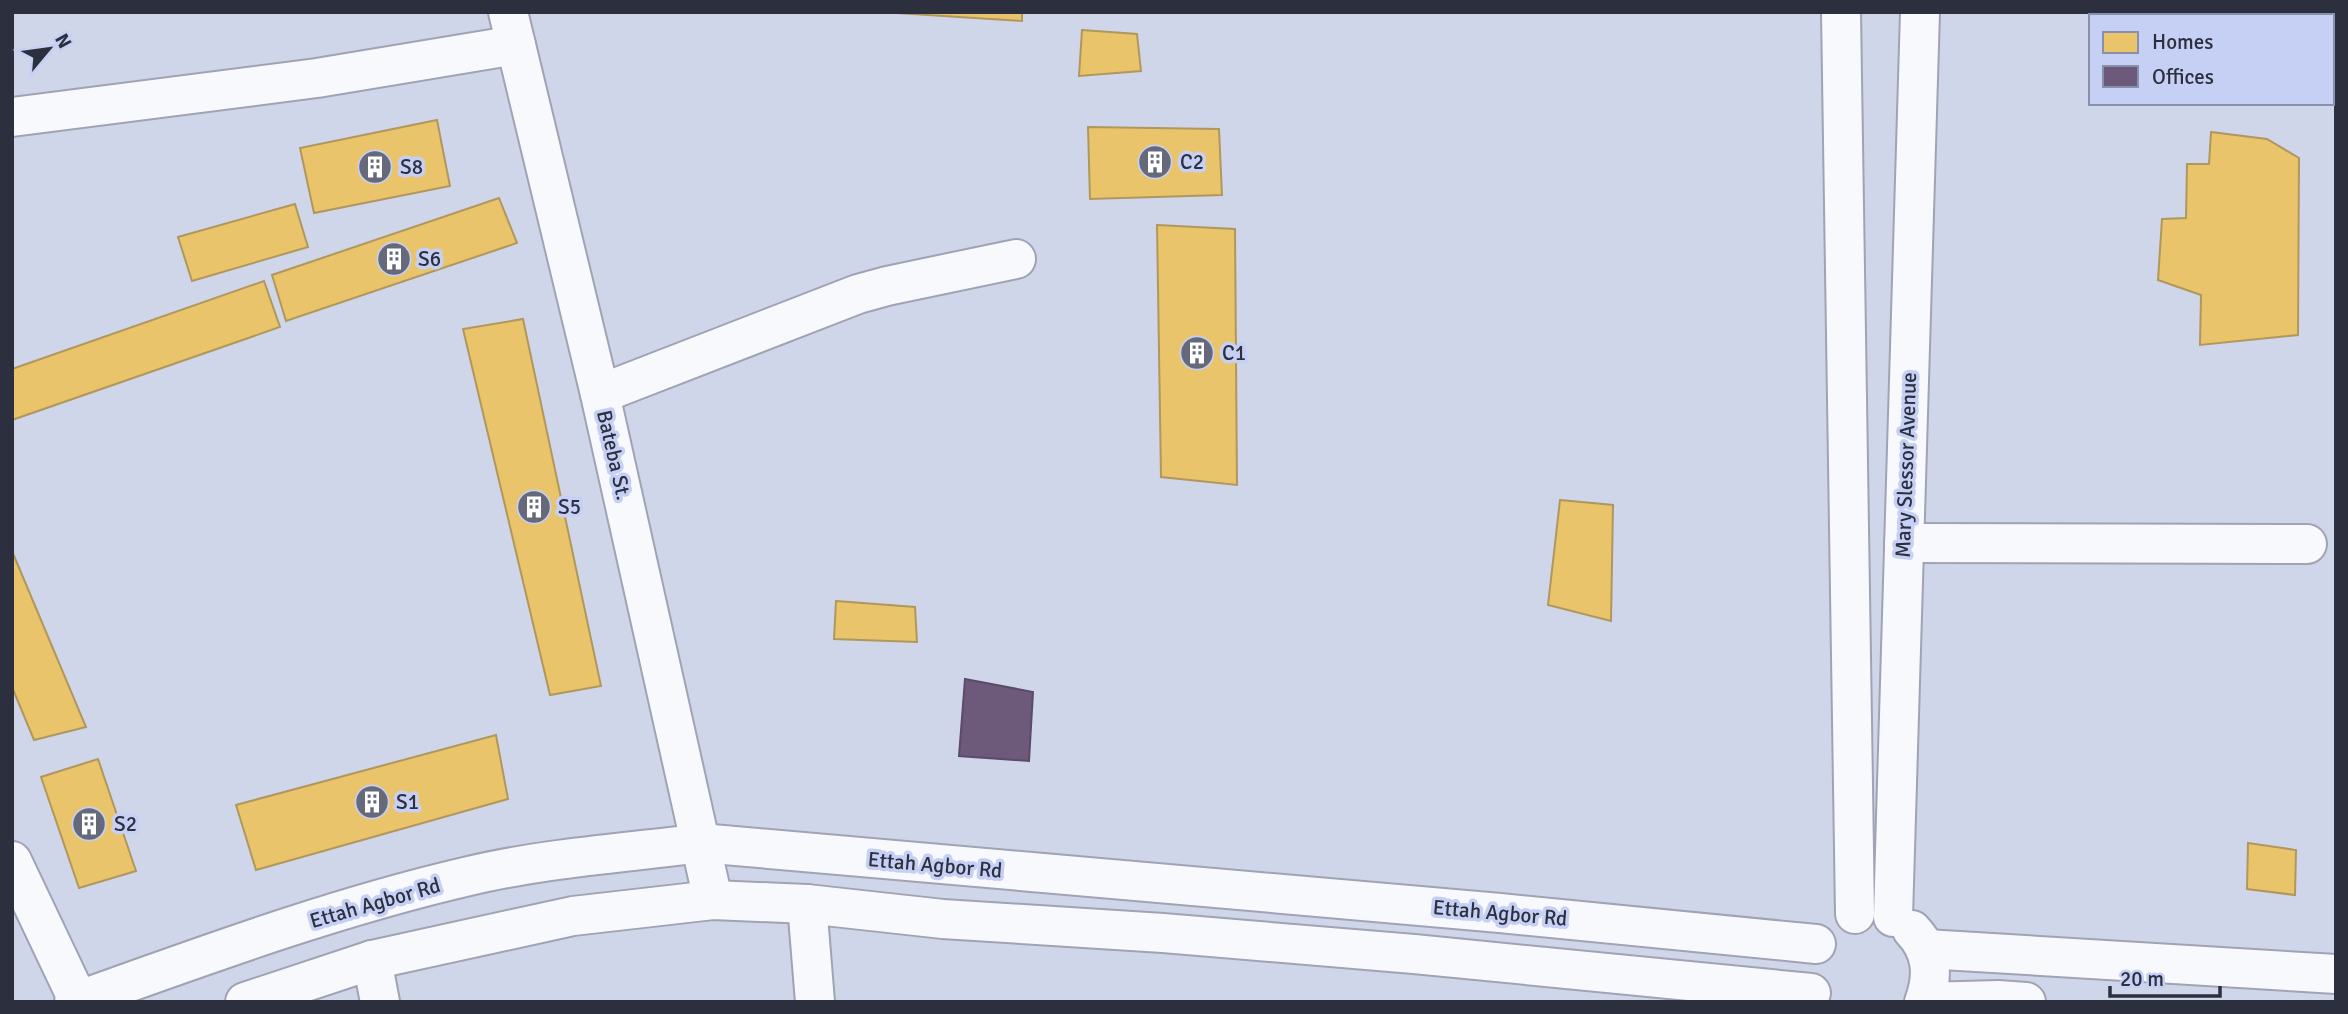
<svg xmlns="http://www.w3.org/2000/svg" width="2348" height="1014" viewBox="0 0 2348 1014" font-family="Signika,sans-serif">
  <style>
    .homes { fill: #e9c46a; stroke: #b0975d; stroke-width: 2 }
    .offices { fill: #6d597a; stroke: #5a4c68; stroke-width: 2 }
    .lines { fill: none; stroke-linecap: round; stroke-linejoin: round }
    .minor-casing { stroke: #9fa3b3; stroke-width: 42 }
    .major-casing { stroke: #9fa3b3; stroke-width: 42 }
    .minor { stroke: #f8f9fc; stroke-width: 38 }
    .major { stroke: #f8f9fc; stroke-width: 38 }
    .labels { text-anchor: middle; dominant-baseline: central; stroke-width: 7; stroke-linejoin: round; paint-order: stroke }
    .poi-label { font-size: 21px; fill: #2c2f3e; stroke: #c6d0f5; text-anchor: start }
    .street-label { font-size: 21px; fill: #2c2f3e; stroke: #c6d0f5 }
  </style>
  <rect width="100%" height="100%" fill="#d0d6ea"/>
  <g class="homes">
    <polygon points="880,12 1022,12 1022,21"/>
    <rect x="2247" y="12" width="61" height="4"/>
    <polygon points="1082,30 1137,34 1141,71 1079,76"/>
    <polygon points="437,120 450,186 314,213 300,148"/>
    <polygon points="1088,127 1219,129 1222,195 1090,199"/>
    <polygon points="2211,132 2267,139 2299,158 2298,335 2200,345 2201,295 2158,280 2162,219 2186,218 2187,164 2209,164"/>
    <polygon points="499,198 517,243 286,321 272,275"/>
    <polygon points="295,204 308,247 192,281 178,237"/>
    <polygon points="1157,225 1235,229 1237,485 1161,477"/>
    <polygon points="264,281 280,327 12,420 12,369"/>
    <polygon points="523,319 601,686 550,695 463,329"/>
    <polygon points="1560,500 1613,505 1611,621 1548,605"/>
    <polygon points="12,551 86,727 34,740 12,687"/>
    <polygon points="836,601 915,607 917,642 834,639"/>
    <polygon points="496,735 508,799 256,870 236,805"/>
    <polygon points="98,759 136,871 79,888 41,777"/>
    <polygon points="2248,843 2296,850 2295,895 2247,889"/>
  </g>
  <polygon class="offices" points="965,679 1033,692 1029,761 959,756"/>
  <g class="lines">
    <g class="minor-casing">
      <g id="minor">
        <polyline points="508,12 600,394 713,900"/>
        <polyline points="12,117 317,78 516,45"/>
        <polyline points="600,394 858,294 887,286 1016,259"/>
        <polyline points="1904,543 2307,544"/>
        <polyline points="12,861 78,1000"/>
        <polyline points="807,904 815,1002"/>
        <polyline points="372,960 380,1002"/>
      </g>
    </g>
    <g class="major-casing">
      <g id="major">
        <polyline points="1841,12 1855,914"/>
        <polyline points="1893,917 1920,12"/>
        <path d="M 1912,930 C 1932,951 1934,975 1924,1002"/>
        <polyline points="1926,949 2336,974"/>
        <path d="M 74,1002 C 203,956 335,907 469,876 C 544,858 625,853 701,843 L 1500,913 L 1816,944"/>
        <polyline points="245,1002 372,960 573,916 713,900 807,904 943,919 1163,933 1414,954 1811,993"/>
        <polyline points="1925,1002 1998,1000 2026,1002"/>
      </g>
    </g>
    <use href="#minor" class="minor"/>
    <use href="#major" class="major"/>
  </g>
  <defs>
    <g id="building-disc" transform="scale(1.75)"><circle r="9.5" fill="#65697a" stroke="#c6d0f5"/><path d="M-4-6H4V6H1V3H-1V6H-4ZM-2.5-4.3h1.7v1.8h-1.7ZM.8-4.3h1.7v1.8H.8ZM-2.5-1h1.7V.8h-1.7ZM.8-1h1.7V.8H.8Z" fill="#fff"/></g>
  </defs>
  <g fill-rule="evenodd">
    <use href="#building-disc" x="1155" y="162"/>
    <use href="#building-disc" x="375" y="167"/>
    <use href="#building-disc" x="394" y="259"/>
    <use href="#building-disc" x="1197" y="353"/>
    <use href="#building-disc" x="534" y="507"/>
    <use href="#building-disc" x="372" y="802"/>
    <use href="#building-disc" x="89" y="824"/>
  </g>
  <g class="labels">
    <g class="poi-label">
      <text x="1180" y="162">C2</text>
      <text x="400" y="167">S8</text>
      <text x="418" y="259">S6</text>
      <text x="1222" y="353">C1</text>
      <text x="558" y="507">S5</text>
      <text x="396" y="802">S1</text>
      <text x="114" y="824">S2</text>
    </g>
    <g class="street-label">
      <text transform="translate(614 455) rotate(77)">Bateba St.</text>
      <text transform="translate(1906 465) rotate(-88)">Mary Slessor Avenue</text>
      <text transform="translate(935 865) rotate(5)">Ettah Agbor Rd</text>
      <text transform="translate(375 903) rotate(-16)">Ettah Agbor Rd</text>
      <text transform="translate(1500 913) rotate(5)">Ettah Agbor Rd</text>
    </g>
  </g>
  <rect width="2348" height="1014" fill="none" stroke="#2c2f3e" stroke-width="28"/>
  <rect x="2089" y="14" width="245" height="91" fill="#c6d0f5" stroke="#8890ac" stroke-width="2"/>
  <rect x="2103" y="32" width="35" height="21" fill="#e9c46a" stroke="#8890ac" stroke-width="2"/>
  <text x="2152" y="49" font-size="21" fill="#2c2f3e">Homes</text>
  <rect x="2103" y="66" width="35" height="21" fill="#6d597a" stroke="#8890ac" stroke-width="2"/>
  <text x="2152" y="84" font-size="21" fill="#2c2f3e">Offices</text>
  <g transform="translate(49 49) rotate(61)" stroke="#c6d0f5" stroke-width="5" paint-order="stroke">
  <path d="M0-5L12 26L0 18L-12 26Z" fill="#2c2f3e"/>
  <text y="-10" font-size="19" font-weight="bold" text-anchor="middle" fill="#2c2f3e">N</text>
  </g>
  <path d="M2110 986v10h110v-10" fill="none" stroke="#2c2f3e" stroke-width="3.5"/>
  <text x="2120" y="986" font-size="21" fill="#2c2f3e" stroke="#c6d0f5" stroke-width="5" paint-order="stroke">20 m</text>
</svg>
